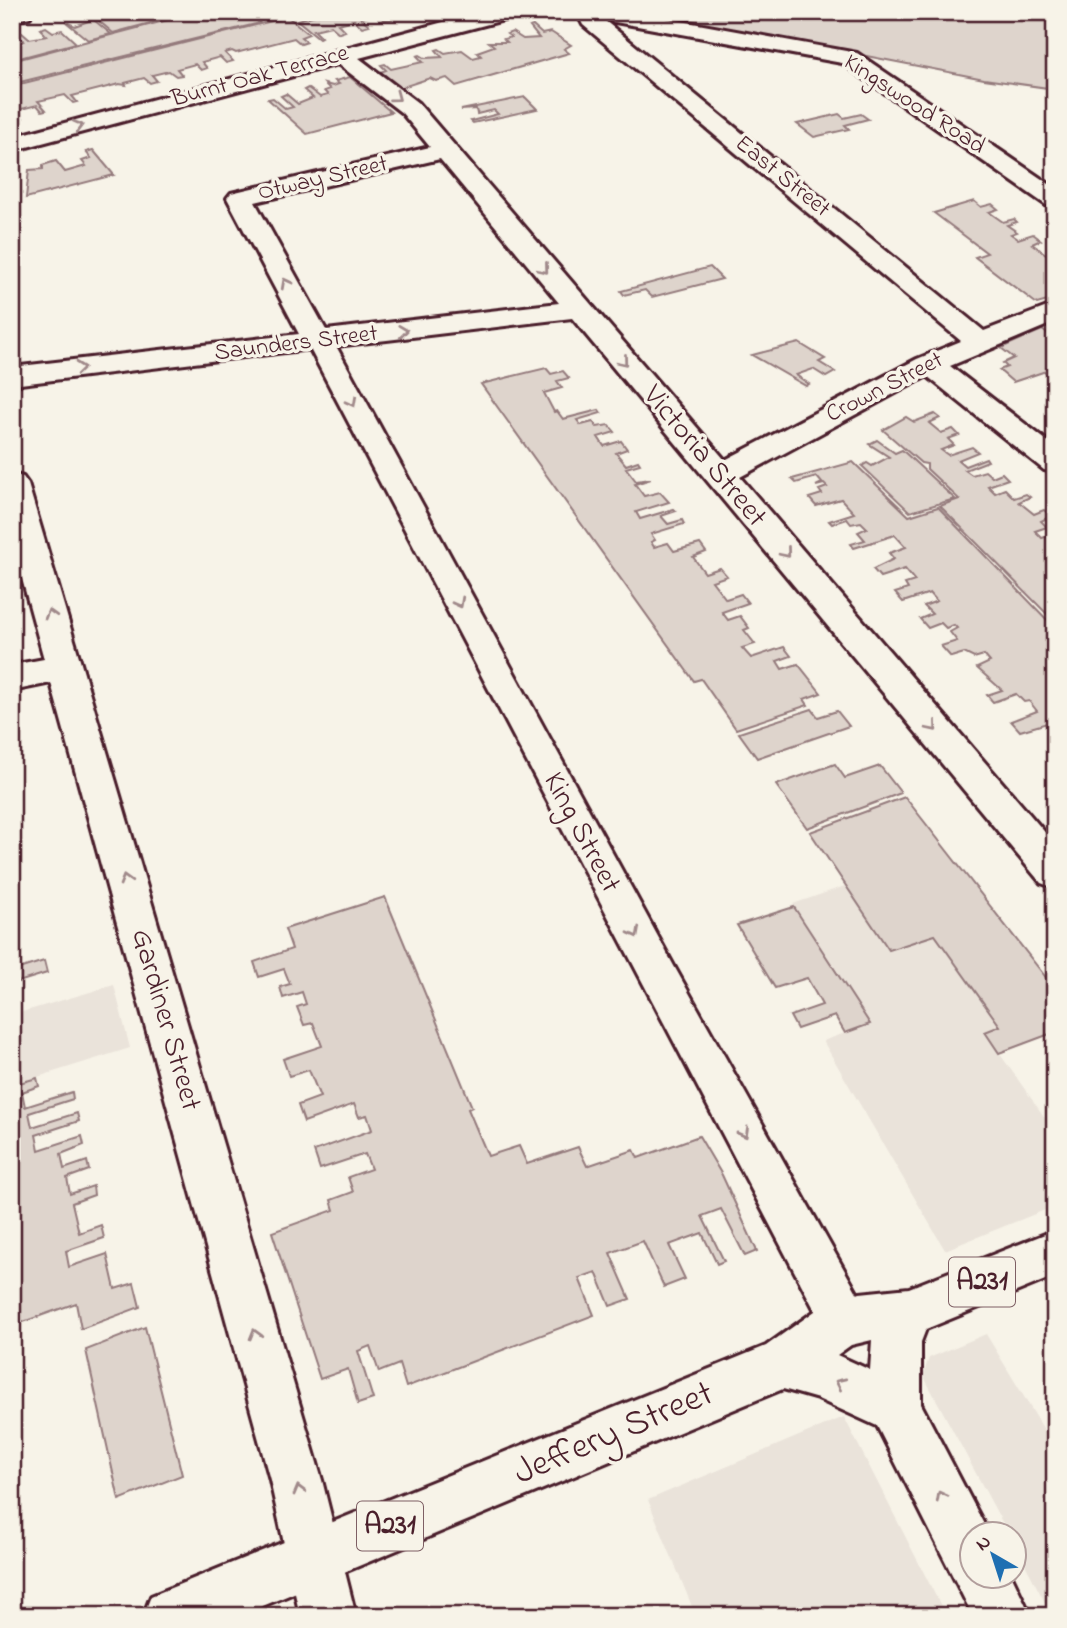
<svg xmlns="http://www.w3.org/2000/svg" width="1067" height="1628" viewBox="0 0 1067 1628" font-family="'Indie Flower',sans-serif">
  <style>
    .built { fill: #eae3da }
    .green { fill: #ded4cc; stroke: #947a7c; stroke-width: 2 }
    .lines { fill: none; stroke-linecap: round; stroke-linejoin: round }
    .minor-casing { stroke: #4a1f2b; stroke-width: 6 }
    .major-casing { stroke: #4a1f2b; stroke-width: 6 }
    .minor { fill: #f7f3e8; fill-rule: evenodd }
    .major { fill: #f7f3e8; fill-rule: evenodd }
    .oneway { stroke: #a0898a }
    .labels { text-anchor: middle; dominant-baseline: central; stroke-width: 7; stroke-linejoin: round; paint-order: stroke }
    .far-street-label { font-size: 24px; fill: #4a1f2b; stroke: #f7f3e8 }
    .shield { fill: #f7f3e8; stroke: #7e5f64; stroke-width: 2 }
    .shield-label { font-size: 28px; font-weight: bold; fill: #4a1f2b }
    .street-label { font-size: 30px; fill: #4a1f2b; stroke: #f7f3e8 }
    .near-street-label { font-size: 37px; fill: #4a1f2b; stroke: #f7f3e8 }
  </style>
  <rect width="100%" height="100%" fill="#f7f3e8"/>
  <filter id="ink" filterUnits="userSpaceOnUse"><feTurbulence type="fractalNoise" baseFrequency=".0143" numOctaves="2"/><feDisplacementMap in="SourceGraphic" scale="14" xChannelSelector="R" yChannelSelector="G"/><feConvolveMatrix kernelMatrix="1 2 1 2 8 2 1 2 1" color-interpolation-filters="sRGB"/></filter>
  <g filter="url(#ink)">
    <g class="built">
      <polygon points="845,886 889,950 935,934 1000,1027 985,1033 1055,1132 1055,1206 945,1250 823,1041 870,1024 793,904"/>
      <polygon points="114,985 130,1048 12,1085 12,1015"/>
      <polygon points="986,1334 1055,1448 1055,1616 1052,1616 1015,1545 1014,1534 1008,1533 923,1375 929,1358"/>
      <polygon points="844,1417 946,1616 696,1616 648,1500"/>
    </g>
    <g class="green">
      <polygon points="114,12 123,14 191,12 113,33 92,15 102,20 118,16"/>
      <polygon points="198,12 247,12 260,23 12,84 12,61"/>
      <polygon points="327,12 385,12 392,19 385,20 377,14 361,18 369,25 362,27 354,20 338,24 345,31 339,33 331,26 314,30 321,37 319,38 297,20"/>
      <polygon points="641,12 1055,12 1055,89 984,79"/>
      <polygon points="87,16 89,16 111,34 88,40 66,22 75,26 91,20"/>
      <polygon points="288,17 309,34 301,37 307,42 301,44 294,38 236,53 232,51 225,53 233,61 226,63 220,57 202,62 207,68 201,70 195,64 177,69 182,75 176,76 169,71 152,75 157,81 150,83 144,78 125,83 126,85 119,84 72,96 77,102 73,103 65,95 38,101 46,110 42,111 37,105 17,110 22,117 12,115 12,86"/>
      <polygon points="533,26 542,34 551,32 571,45 564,49 569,53 456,86 447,78 436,81 430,78 400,88 380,72 386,70 381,65 385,64 391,69 423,62 417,56 420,55 425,58 442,57 436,50 439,49 445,53 462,50 473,58 481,56 477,52 494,46 489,42 507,42 504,39 511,37 507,34 512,32 523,39 539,38 530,27"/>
      <polygon points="46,27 53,32 62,30 76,43 12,60 12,44 24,41 17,35 22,33 29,39 47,36 40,29"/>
      <polygon points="350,77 391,112 307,134 268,99 273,98 286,109 293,107 281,96 286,94 298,104 313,98 304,90 308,88 320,97 328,95 324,91 330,89 325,84 333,86 339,84 335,81"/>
      <polygon points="525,97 537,109 473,123 471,121 498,114 494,110 477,114 476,109 461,110"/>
      <polygon points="839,114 844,118 861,114 868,119 845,125 849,129 814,137 797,124"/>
      <polygon points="93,150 114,175 26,198 29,170 43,169 43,165 56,161 65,172 86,166 82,161 91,158 86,152"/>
      <polygon points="974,201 981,207 992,204 998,209 989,212 1003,222 1014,219 1017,222 1007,225 1017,232 1011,234 1018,239 1033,234 1041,240 1032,244 1046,254 1055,251 1052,258 1055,260 1055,299 1037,304 975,257 987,253 934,213"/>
      <polygon points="710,267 722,279 652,297 645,290 624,295 621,291"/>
      <polygon points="1042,330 1055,339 1055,368 1013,382 999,370 1007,367 1003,363 1014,358 1001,348"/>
      <polygon points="799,343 825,359 819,362 835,372 826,377 813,369 796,375 809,384 806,386 752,355"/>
      <polygon points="546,368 551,374 563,371 569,378 557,381 562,388 544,393 554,412 557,411 563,419 599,410 601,413 577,420 581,425 593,422 597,427 609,425 615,432 598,437 604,446 621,441 627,449 616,453 626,465 638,461 640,464 626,468 636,481 651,479 635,484 644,496 660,492 669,502 636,512 640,519 674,509 676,511 661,516 668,524 682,520 684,524 651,534 655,540 651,542 654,547 668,543 674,551 700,544 706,552 693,557 705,573 720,568 727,576 712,581 726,599 741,594 748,603 722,612 728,620 740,616 749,628 744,630 755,644 742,648 751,658 784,647 791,656 777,661 782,669 798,664 821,693 804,699 808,705 736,729 701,679 694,681 481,384"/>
      <polygon points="935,414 940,418 929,423 941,433 953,429 959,435 948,439 954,445 941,450 948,455 972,447 978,452 958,460 965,466 986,458 988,461 965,470 972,475 985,471 992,477 1002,473 1008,479 988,486 995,493 1005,489 1014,498 1026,494 1030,497 1019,502 1034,514 1044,510 1051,516 1041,521 1047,527 1035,531 1042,538 1055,534 1055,543 1051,545 1055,548 1055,622 940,506 959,499 927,469 927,464 921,463 883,430 906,417 914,422"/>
      <polygon points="877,440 895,453 902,450 955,499 910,512 862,466 867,463 872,466 889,457 869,444"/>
      <polygon points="853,462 909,516 938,507 1055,628 1055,730 1047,723 1020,731 1011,721 1037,711 1029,701 1024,702 1016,694 993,702 987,695 1002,690 977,668 990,662 984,655 974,658 964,653 951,657 941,646 957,641 950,632 957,628 954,625 946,628 941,623 928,628 920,619 932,614 924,606 937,601 930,593 903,602 895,593 908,589 905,584 915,581 905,569 880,577 873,569 894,559 889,553 906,547 895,535 854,548 851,544 865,540 858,532 867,528 861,522 851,524 847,519 832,524 829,521 854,513 841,499 816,506 809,498 822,494 819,490 827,487 824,484 816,486 822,483 817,477 796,483 792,479"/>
      <polygon points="812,709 818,717 837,711 849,726 757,758 739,733"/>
      <polygon points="835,764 845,778 880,766 901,793 807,828 776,785"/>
      <polygon points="905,797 1055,989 1055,1032 999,1053 985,1032 1000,1026 935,935 889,950 810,832"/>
      <polygon points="385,897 472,1107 468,1109 488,1156 519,1146 527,1164 578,1147 587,1166 634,1150 638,1158 699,1136 722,1175 757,1251 745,1256 721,1209 702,1216 724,1261 717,1264 702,1233 669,1245 685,1279 664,1287 643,1241 610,1253 630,1299 610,1306 596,1272 579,1278 594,1315 406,1387 399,1364 379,1372 370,1346 358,1351 373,1399 358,1404 348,1369 320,1379 272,1232 334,1210 331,1200 353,1192 348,1177 371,1169 365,1154 320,1169 314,1151 372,1130 367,1115 359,1117 354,1104 304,1122 298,1105 320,1097 309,1070 289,1076 283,1059 322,1046 313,1023 304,1025 297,1007 306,1004 302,992 283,998 280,987 290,984 284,969 259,977 254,962 292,949 285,929"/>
      <polygon points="794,907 870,1024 845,1033 835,1016 797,1029 790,1016 822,1005 807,978 775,988 737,925"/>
      <polygon points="44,961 47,973 12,984 12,971"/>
      <polygon points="37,1078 39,1086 22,1092 25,1107 72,1092 73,1099 29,1113 32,1127 77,1113 79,1121 36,1135 39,1150 82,1136 84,1145 61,1154 64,1169 87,1161 89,1170 67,1178 70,1194 93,1186 94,1195 72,1203 79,1233 101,1225 104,1238 66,1251 69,1267 107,1254 115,1289 134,1283 140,1307 81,1329 76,1303 12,1326 12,1085"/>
      <polygon points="145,1327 182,1475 119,1500 86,1350"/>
    </g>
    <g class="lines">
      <g class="minor-casing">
        <g id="minor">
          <polygon points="12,12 32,12 30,17 12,21"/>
          <path d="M 481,12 L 517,12 L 515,17 L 359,58 L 418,103 L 725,460 L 917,359 L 961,341 L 583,25 L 579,17 L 583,12 L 632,12 L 857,53 L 1055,188 L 1055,208 L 1046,205 L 842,63 L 604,20 L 984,331 L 1055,304 L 1055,322 L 950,366 L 1055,447 L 1055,472 L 1044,470 L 927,376 L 740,477 L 1055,844 L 1055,888 L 1041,883 L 572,318 L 336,346 L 674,966 L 864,1305 L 872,1322 L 864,1339 L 847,1346 L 830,1339 L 310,349 L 12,385 L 12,367 L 299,334 L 227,198 L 231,193 L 430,147 L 402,113 L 338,64 L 12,151 L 12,137 ZM 440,159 L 559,303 L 326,330 L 255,202 Z"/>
          <polygon points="12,474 23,477 28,484 322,1480 356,1616 300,1616 270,1480 51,683 12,691 12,665 44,659 12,542"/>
        </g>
      </g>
      <g class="major-casing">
        <path id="major" d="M 1055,1230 L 1055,1276 L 926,1329 L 921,1342 L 921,1404 L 989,1534 L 972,1534 L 972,1576 L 1012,1576 L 1031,1616 L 973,1616 L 877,1426 L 818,1399 L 783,1389 L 239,1616 L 143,1616 L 151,1596 L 766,1346 L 815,1311 L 847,1298 L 860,1293 L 909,1288 ZM 872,1340 L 870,1370 L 837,1355 L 851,1345 Z"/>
      </g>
      <use href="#minor" class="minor"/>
      <use href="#major" class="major"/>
    </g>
    <defs><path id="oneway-chevron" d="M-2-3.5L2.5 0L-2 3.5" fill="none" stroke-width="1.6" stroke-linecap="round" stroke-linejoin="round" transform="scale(1.75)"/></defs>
    <g class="oneway">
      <use href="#oneway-chevron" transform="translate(396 97) rotate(37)"/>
      <use href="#oneway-chevron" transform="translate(78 126) rotate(-15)"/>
      <use href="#oneway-chevron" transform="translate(544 269) rotate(50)"/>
      <use href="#oneway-chevron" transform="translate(286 283) rotate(-118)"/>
      <use href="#oneway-chevron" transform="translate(403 331) rotate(-7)"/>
      <use href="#oneway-chevron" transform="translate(623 361) rotate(50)"/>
      <use href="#oneway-chevron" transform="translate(80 368) rotate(-6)"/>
      <use href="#oneway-chevron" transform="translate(352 402) rotate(62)"/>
      <use href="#oneway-chevron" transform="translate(786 553) rotate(50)"/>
      <use href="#oneway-chevron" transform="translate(459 603) rotate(62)"/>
      <use href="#oneway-chevron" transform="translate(50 614) rotate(-106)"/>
      <use href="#oneway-chevron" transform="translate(933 727) rotate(50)"/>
      <use href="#oneway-chevron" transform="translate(125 880) rotate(-106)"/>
      <use href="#oneway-chevron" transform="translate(635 933) rotate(62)"/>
      <use href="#oneway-chevron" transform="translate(744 1133) rotate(61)"/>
      <use href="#oneway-chevron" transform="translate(255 1334) rotate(-106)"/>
      <use href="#oneway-chevron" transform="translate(840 1383) rotate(-155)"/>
      <use href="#oneway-chevron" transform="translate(299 1490) rotate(-105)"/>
      <use href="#oneway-chevron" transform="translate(941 1496) rotate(-118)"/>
    </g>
  </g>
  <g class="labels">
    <g class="far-street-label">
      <text transform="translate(260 77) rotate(-15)">Burnt Oak Terrace</text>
      <text transform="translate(914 105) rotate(33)">Kingswood Road</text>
      <text transform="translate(782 177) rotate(39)">East Street</text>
      <text transform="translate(323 179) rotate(-13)">Otway Street</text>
      <text transform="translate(296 344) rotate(-7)">Saunders Street</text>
      <text transform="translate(885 388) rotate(-27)">Crown Street</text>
    </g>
    <g class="shield">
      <rect x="949" y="1257.5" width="66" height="49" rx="5"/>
      <rect x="357" y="1501.5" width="66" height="49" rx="5"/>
    </g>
    <g class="shield-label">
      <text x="982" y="1282">A231</text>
      <text x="390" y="1526">A231</text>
    </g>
    <g class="street-label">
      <text transform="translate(704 457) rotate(50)">Victoria Street</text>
      <text transform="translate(581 833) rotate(62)">King Street</text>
      <text transform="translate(165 1020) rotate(74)">Gardiner Street</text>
    </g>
    <g class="near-street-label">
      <text transform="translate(614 1434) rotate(-23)">Jeffery Street</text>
    </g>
  </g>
  <rect width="1067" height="1628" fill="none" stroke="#f7f3e8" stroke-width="42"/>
  <rect x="21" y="21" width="1025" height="1586" fill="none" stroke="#4a1f2b" stroke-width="2.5" filter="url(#ink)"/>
  <g transform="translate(993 1555) rotate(321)"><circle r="33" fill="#f7f3e8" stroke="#b29e9c" stroke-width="2"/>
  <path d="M0-5L12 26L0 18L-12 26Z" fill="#1f6fb2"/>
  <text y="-10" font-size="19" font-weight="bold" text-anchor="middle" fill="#4a1f2b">N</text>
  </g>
</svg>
